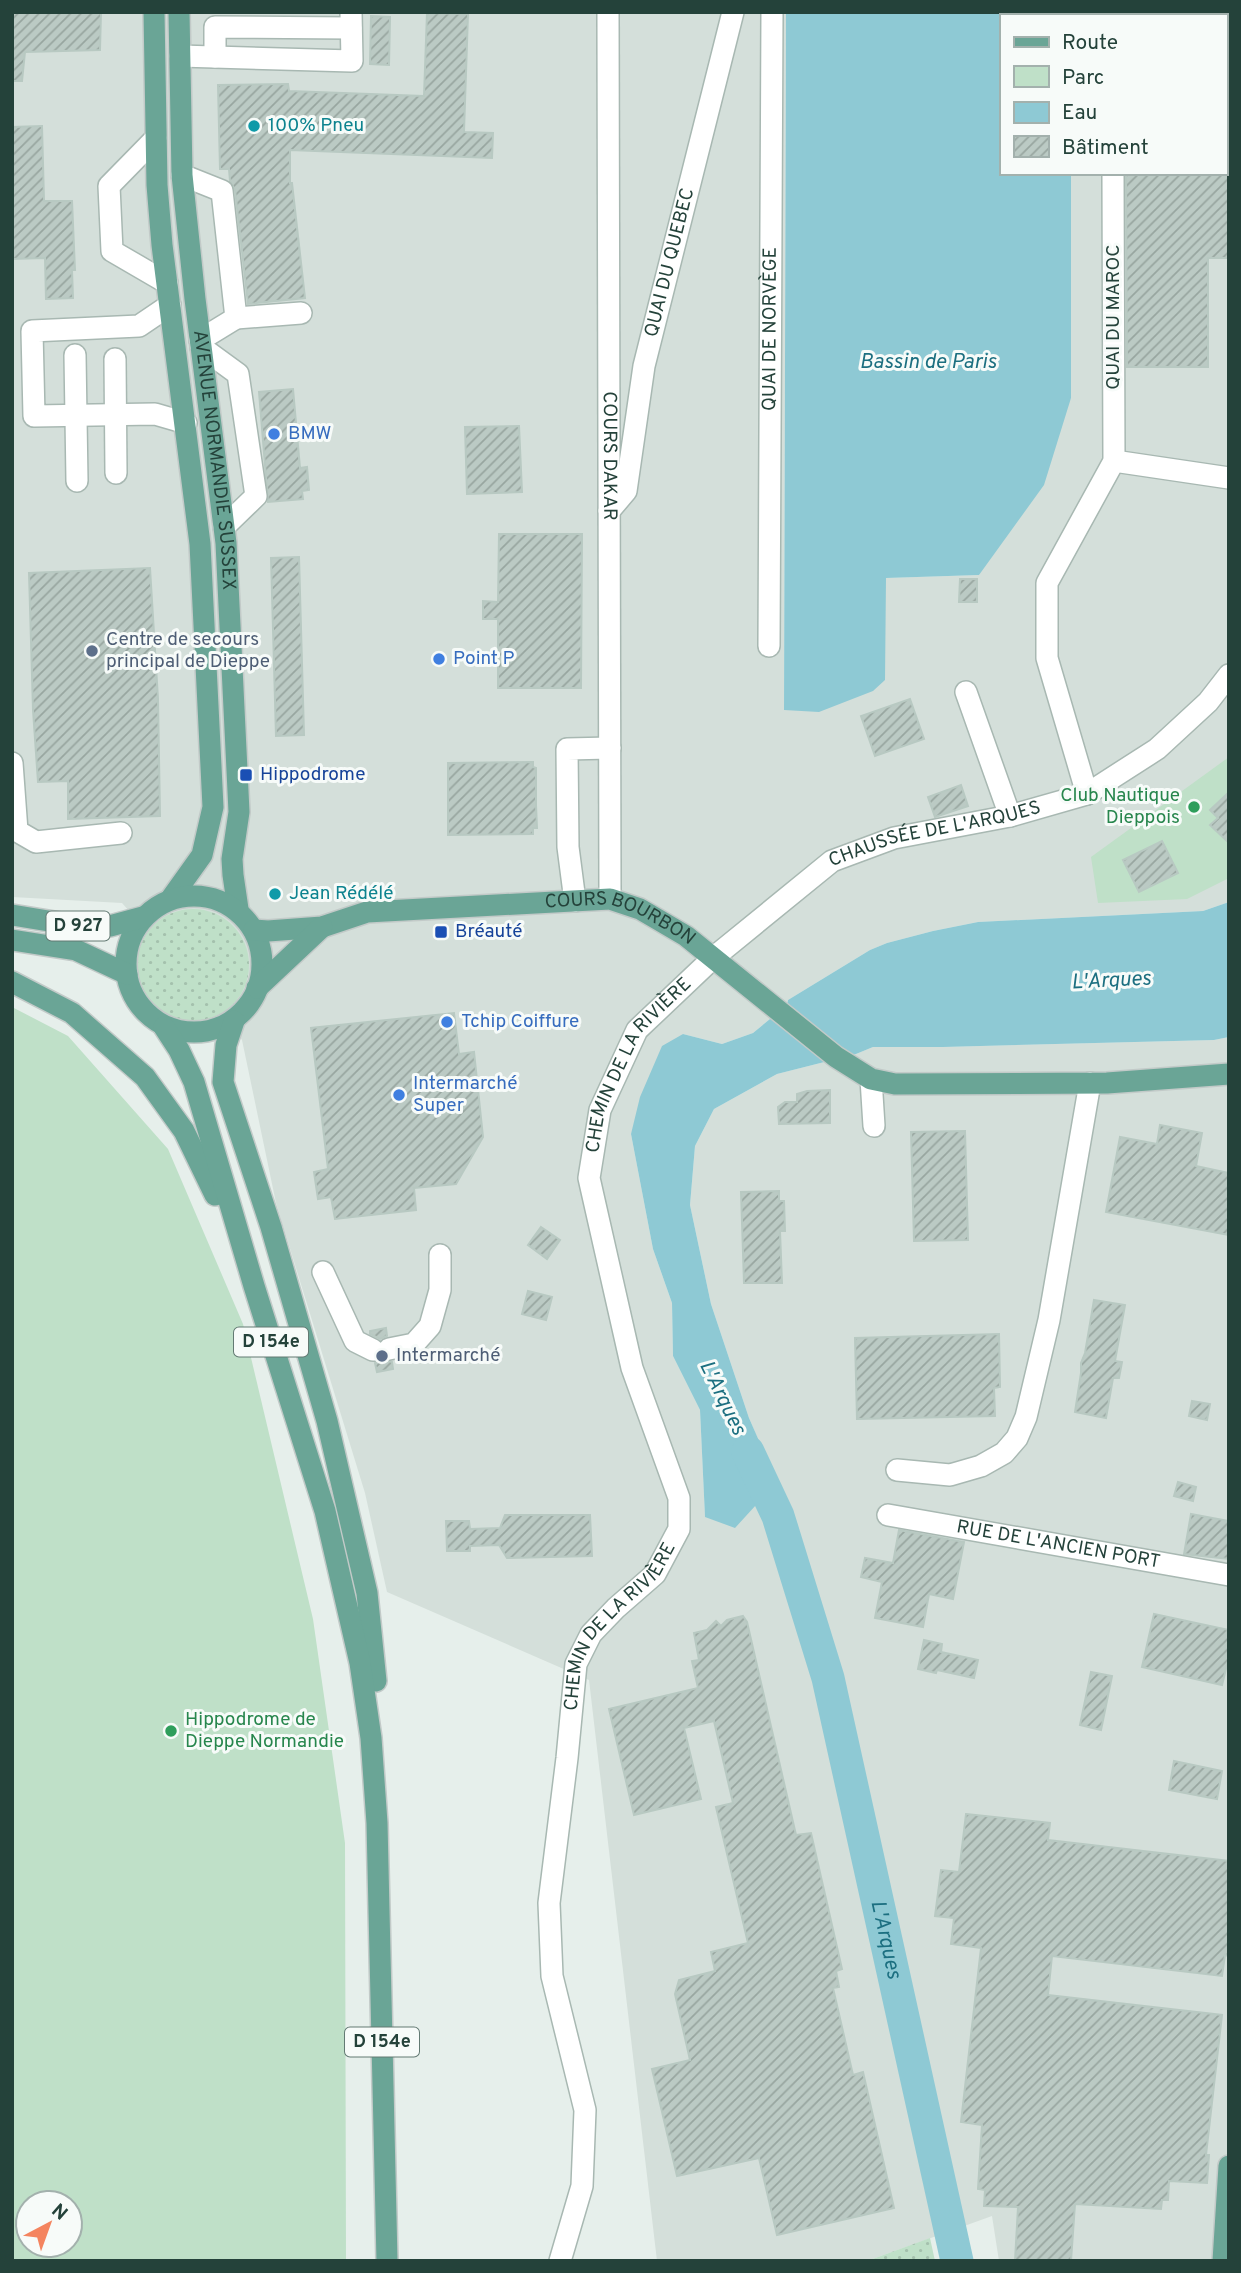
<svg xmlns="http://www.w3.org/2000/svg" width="1241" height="2273" viewBox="0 0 1241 2273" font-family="Overpass,sans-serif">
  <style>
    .built { fill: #d4dfda }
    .grass { fill: url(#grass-dots) }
    .park { fill: #bfe0c8; fill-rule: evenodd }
    .water { fill: #8ec9d4 }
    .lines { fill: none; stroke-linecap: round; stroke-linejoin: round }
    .river { stroke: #8ec9d4; stroke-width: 33 }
    .building { fill: url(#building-hatch); stroke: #b8c9c2; stroke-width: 2 }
    .minor-casing { stroke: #a8b8b2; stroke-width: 24 }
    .major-casing { stroke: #c2cac8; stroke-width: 24 }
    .minor { stroke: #fff; stroke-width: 21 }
    .major { stroke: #6aa596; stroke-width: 21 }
    .culture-dot { fill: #0f9aa8; stroke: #f7fbf9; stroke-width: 2.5 }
    .shop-dot { fill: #3f7fe0; stroke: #f7fbf9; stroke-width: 2.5 }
    .service-dot { fill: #5c6f8a; stroke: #f7fbf9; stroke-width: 2.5 }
    .transit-dot { fill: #1a4fb4; stroke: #f7fbf9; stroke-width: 2.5 }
    .leisure-dot { fill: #2e9e5b; stroke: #f7fbf9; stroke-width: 2.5 }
    .labels { text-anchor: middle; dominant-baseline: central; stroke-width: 6; stroke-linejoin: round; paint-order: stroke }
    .shield { fill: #f7fbf9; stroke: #637a73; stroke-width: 2 }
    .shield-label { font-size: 18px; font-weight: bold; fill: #24423a }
    .culture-label { font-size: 19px; fill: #0d838f; stroke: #f7fbf9; text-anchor: start }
    .street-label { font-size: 19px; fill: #24423a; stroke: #f7fbf9 }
    .shop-label { font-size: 19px; fill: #366cbe; stroke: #f7fbf9; text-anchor: start }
    .service-label { font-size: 19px; fill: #4e5e75; stroke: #f7fbf9; text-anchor: start }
    .transit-label { font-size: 19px; fill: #164399; stroke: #f7fbf9; text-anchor: start }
    .leisure-label { font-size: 19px; fill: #27864d; stroke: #f7fbf9; text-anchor: end }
    .water-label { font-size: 21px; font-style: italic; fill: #1c6f80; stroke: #f7fbf9 }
  </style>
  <defs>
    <pattern id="grass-dots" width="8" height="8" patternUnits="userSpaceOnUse" patternTransform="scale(1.75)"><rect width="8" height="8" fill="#bfe0c8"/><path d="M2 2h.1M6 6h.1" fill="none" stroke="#a4c1ad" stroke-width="1.8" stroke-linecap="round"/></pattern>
    <pattern id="building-hatch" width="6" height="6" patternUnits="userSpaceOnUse" patternTransform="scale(1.75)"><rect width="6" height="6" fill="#bbcac4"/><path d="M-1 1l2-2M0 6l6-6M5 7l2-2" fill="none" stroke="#98a6a0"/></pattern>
  </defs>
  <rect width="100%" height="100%" fill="#e6efeb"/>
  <polygon class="built" points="12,12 786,12 784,710 885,680 885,578 979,575 1071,398 1071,173 1225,173 1225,16 1072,16 1072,12 1229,12 1229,902 1203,911 978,922 933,931 887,943 870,950 788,1000 787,1005 753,1033 722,1044 683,1034 631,1134 653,1249 672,1303 673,1356 700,1410 705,1517 776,1482 749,1418 711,1304 690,1205 695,1146 714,1109 777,1074 856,1054 873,1047 943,1047 1214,1040 1229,1037 1229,2229 1224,2261 999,2261 992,2216 867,2261 657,2261 589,1680 387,1592 365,1493 276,1203 242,1040 122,903 12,897"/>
  <g class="grass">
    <circle cx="193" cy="965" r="56"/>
    <polygon points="930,2238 935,2261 867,2261"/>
  </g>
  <g class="park">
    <polygon points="1229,757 1229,878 1187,899 1098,903 1091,857"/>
    <path d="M 12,1007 L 68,1036 L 168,1149 L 243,1324 L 313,1619 L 345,1843 L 346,2261 L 12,2261 ZM 28,2203 L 70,2203 L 70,2245 L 28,2245 Z"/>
  </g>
  <g class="water">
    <polygon points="786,12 1072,12 1072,16 1001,16 1001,173 1071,173 1071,398 1044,485 979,575 886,578 885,680 873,691 819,712 784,710"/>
    <polygon points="1229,902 1229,1037 1214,1040 943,1047 873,1047 856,1054 777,1074 714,1109 695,1146 690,1205 711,1304 749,1418 777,1482 735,1528 705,1517 700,1410 673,1356 672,1303 653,1249 631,1134 640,1097 662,1046 683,1034 722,1044 753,1033 787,1005 788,1000 870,950 887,943 933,931 978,922 1203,911"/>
  </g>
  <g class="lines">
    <path class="river" id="s1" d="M 748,1452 L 778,1516 L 828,1678 L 957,2261"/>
  </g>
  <g class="building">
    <polygon points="12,12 101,12 100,50 25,52 22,81 12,81"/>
    <polygon points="427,13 468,14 464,132 493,133 492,158 290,150 290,183 292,183 305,298 248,304 235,190 230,181 229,169 220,169 218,85 288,84 289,91 424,96"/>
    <polygon points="371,16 390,17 389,65 370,64"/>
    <polygon points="42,126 44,201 72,201 75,270 72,270 73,298 46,299 45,258 12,259 12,127"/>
    <polygon points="1126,173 1229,173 1229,258 1208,258 1208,367 1127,367"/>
    <polygon points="293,389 300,468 307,467 309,490 302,491 303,499 268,502 259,392"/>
    <polygon points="519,426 522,492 467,494 465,427"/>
    <polygon points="499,534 582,534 581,688 498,688 498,619 483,619 483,601 498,602"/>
    <polygon points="299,557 304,735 276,736 271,558"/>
    <polygon points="150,568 158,699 160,816 68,819 68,781 38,782 33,710 29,573"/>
    <polygon points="960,579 977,579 977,602 959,602"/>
    <polygon points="910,699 924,739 875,756 861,716"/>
    <polygon points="533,762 533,767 536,768 536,805 537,828 533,828 533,834 448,835 448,763"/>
    <polygon points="961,785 968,806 935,817 928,797"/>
    <polygon points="1229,792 1229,843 1210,825 1218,818 1210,810"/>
    <polygon points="1162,841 1178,873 1139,892 1123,860"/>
    <polygon points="454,1013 459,1054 474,1052 483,1137 456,1184 414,1188 416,1210 335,1219 331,1197 318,1199 314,1172 328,1169 311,1028"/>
    <polygon points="830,1090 830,1123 779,1124 778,1107 785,1102 797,1102 797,1094 807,1091"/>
    <polygon points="1160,1125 1202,1133 1196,1166 1229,1173 1229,1235 1106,1212 1120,1137 1157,1144"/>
    <polygon points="965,1131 968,1240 914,1241 911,1132"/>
    <polygon points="779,1191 779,1201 784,1201 785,1231 780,1231 782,1283 744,1283 741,1192"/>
    <polygon points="541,1227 560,1240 547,1259 528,1245"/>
    <polygon points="528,1291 552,1297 546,1320 522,1314"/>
    <polygon points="1094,1300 1125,1305 1115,1361 1122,1362 1119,1378 1113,1378 1106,1418 1075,1412 1081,1373 1081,1363 1085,1353"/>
    <polygon points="386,1328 387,1336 380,1339 370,1334 370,1331"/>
    <polygon points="999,1334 1000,1387 994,1388 995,1416 857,1419 855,1338"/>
    <polygon points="382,1359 392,1362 393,1369 377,1372 375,1363"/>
    <polygon points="1192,1401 1210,1404 1207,1420 1189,1416"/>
    <polygon points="1178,1482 1196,1487 1193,1501 1174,1496"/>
    <polygon points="1191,1514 1229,1521 1229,1559 1184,1554"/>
    <polygon points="505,1515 590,1515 592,1556 507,1558 499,1545 470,1546 470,1551 447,1551 446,1521 469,1521 470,1529 500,1528"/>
    <polygon points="899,1530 964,1542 953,1599 929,1594 923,1627 875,1618 882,1582 861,1577 865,1558 893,1563"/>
    <polygon points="1154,1614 1229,1630 1229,1657 1222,1685 1142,1667"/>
    <polygon points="743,1616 747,1622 796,1835 811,1833 842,1969 836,1971 839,1987 833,1988 853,2075 863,2072 894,2208 777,2235 759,2158 677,2176 652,2069 690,2060 675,1994 679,1980 715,1971 711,1952 748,1943 716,1807 733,1803 714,1721 684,1728 701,1799 634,1815 609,1709 698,1688 692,1661 699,1660 694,1633 707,1630 716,1621 721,1626 727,1620"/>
    <polygon points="924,1640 942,1644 941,1652 978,1660 974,1678 937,1670 936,1673 918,1669"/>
    <polygon points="1091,1672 1112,1676 1101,1730 1080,1725"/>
    <polygon points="1174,1761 1222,1771 1217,1799 1169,1790"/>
    <polygon points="966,1814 1050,1823 1048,1840 1229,1861 1229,1956 1225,1955 1222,1976 1052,1956 1048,1995 1222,2015 1206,2155 1209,2155 1207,2183 1169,2181 1168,2200 1162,2200 1161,2209 1075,2204 1071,2261 1015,2261 1018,2207 984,2206 985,2190 978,2189 982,2125 961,2122 981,1948 951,1944 954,1918 935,1916 941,1870 959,1872"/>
  </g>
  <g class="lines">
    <g class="minor-casing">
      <g id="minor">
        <path id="s2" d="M 608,12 L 610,899"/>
        <polyline points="1113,16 1113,12"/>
        <polyline points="180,56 352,61 351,12"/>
        <polyline points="215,57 215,27 351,28"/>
        <polyline points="156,138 109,186 112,251 167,283"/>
        <polyline points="182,175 222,191 236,318 200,340"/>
        <polyline points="170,305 139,326 32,331 34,416 155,414 186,423"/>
        <polyline points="236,318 301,313"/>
        <polyline points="201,347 238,374 256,496 224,527"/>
        <polyline points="75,355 77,481"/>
        <polyline points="115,359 116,473"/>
        <polyline points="1114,461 1229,478"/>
        <path id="s3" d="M 609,511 L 626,491 L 644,366 L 733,12"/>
        <path id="s4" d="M 769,646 L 772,12"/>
        <polyline points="966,692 1010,816"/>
        <polyline points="12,763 17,831 36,842 121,833"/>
        <polyline points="1087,794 1047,658 1047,583 1114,461 1113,173"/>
        <polyline points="575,901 568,847 567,749 610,748"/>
        <polyline points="871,1079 874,1126"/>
        <polyline points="323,1272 355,1341 373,1350"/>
        <polyline points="389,1349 414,1344 430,1326 440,1290 440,1255"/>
        <polyline points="897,1470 950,1475 981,1466 1004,1453 1017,1438 1026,1417 1049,1320 1090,1083"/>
        <path id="s5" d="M 888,1515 L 1229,1575"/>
        <path id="s6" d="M 560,2261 L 582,2186 L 585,2110 L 552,1976 L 549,1903 L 567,1758 L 576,1664 L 591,1634 L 616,1608 L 655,1574 L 679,1529 L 679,1498 L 632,1368 L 589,1178 L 600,1110 L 637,1030 L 713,958 L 832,861 L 894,838 L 1010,816 L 1087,794 L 1157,749 L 1208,702 L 1229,675"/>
      </g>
    </g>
    <g class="major-casing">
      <g id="major">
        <polyline points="154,12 157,185 162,245 200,544 213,807 202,855 172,897"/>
        <path id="s7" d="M 179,12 L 182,175 L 195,299 L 226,543 L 239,812 L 232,859 L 233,875 L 238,909"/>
        <circle cx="194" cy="964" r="68"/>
        <polyline points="12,915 85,927 110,926 143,917"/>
        <path id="s8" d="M 254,930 L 268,931 L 322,927 L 367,912 L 610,899 L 640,909 L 686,936 L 836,1057 L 871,1079 L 895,1084 L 1107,1083 L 1229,1074"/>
        <polyline points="12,940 76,950 127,974"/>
        <polyline points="12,982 72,1013 145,1077 184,1131 215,1195"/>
        <polyline points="257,988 322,927"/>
        <polyline points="234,1021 226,1045 223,1082 271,1227 327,1421 367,1593 376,1681"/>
        <polyline points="164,1027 179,1050 194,1082 254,1286 325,1511 360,1663 371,1738 377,1823 387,2261"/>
        <polyline points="1223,2261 1229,2166"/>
      </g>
    </g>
    <use href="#minor" class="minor"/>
    <use href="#major" class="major"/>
  </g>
  <g class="culture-dot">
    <circle cx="254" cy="126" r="7"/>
    <circle cx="275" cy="894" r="7"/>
  </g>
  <g class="shop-dot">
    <circle cx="274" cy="434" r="7"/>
    <circle cx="439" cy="659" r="7"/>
    <circle cx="447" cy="1022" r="7"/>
    <circle cx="399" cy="1095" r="7"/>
  </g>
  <g class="service-dot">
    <circle cx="92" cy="651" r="7"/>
    <circle cx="382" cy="1356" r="7"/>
  </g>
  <g class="transit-dot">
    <rect x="239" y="768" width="14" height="14" rx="3.5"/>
    <rect x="434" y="925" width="14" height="14" rx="3.5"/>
  </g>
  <g class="leisure-dot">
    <circle cx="1194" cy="807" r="7"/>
    <circle cx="171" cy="1731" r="7"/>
  </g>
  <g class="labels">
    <g class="shield">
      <rect x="46.5" y="911.5" width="63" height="29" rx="5"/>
      <rect x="234" y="1327.5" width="74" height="29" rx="5"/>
      <rect x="345" y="2027.5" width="74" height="29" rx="5"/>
    </g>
    <g class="shield-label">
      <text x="78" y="926">D 927</text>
      <text x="271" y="1342">D 154e</text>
      <text x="382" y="2042">D 154e</text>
    </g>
    <g class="culture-label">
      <text x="268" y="126">100% Pneu</text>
      <text x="289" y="894">Jean Rédélé</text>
    </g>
    <g class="street-label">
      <text stroke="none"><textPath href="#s3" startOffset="259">QUAI DU QUEBEC</textPath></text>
      <text transform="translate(1114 317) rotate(-90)">QUAI DU MAROC</text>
      <text stroke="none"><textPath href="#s4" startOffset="317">QUAI DE NORVÈGE</textPath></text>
      <text stroke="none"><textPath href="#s2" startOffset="444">COURS DAKAR</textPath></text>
      <text stroke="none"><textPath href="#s7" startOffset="450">AVENUE NORMANDIE SUSSEX</textPath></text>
      <text stroke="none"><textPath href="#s6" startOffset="1664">CHAUSSÉE DE L'ARQUES</textPath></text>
      <text stroke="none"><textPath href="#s8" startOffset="373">COURS BOURBON</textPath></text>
      <text stroke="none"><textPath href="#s6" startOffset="1269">CHEMIN DE LA RIVIÈRE</textPath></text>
      <text stroke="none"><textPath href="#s5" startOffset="173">RUE DE L'ANCIEN PORT</textPath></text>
      <text stroke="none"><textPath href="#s6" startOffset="660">CHEMIN DE LA RIVIÈRE</textPath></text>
    </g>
    <g class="shop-label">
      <text x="288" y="434">BMW</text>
      <text x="453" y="659">Point P</text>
      <text x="461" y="1022">Tchip Coiffure</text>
      <text x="413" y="1084">Intermarché<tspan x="413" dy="22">Super</tspan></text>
    </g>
    <g class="service-label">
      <text x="106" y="640">Centre de secours<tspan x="106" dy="22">principal de Dieppe</tspan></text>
      <text x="396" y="1356">Intermarché</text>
    </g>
    <g class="transit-label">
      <text x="260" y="775">Hippodrome</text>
      <text x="455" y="932">Bréauté</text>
    </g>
    <g class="leisure-label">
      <text x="1180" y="796">Club Nautique<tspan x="1180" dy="22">Dieppois</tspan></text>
      <text x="185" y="1720" text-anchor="start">Hippodrome de<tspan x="185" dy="22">Dieppe Normandie</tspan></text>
    </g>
    <g class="water-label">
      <text x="928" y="362">Bassin de Paris</text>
      <text transform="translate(1111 981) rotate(-3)">L'Arques</text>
      <text transform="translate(722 1398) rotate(64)">L'Arques</text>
      <text stroke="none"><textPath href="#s1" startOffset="508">L'Arques</textPath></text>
    </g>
  </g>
  <rect width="1241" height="2273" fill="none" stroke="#24423a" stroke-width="28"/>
  <rect x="1000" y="14" width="228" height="161" fill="#f7fbf9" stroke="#a3b1ad" stroke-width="2"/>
  <rect x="1014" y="37" width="35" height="10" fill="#6aa596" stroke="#a3b1ad" stroke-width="2"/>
  <text x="1062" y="49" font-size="21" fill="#24423a">Route</text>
  <rect x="1014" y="66" width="35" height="21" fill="#bfe0c8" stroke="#a3b1ad" stroke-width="2"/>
  <text x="1062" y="84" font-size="21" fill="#24423a">Parc</text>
  <rect x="1014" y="102" width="35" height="21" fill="#8ec9d4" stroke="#a3b1ad" stroke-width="2"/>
  <text x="1062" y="119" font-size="21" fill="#24423a">Eau</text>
  <rect x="1014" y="136" width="35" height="21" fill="url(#building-hatch)" stroke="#a3b1ad" stroke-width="2"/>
  <text x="1062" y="154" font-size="21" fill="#24423a">Bâtiment</text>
  <g transform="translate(49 2224) rotate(41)"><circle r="33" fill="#f7fbf9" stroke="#a3b1ad" stroke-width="2"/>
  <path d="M0-5L12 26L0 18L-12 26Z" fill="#f4845f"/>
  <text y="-10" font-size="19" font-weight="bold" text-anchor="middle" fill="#24423a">N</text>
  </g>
</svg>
